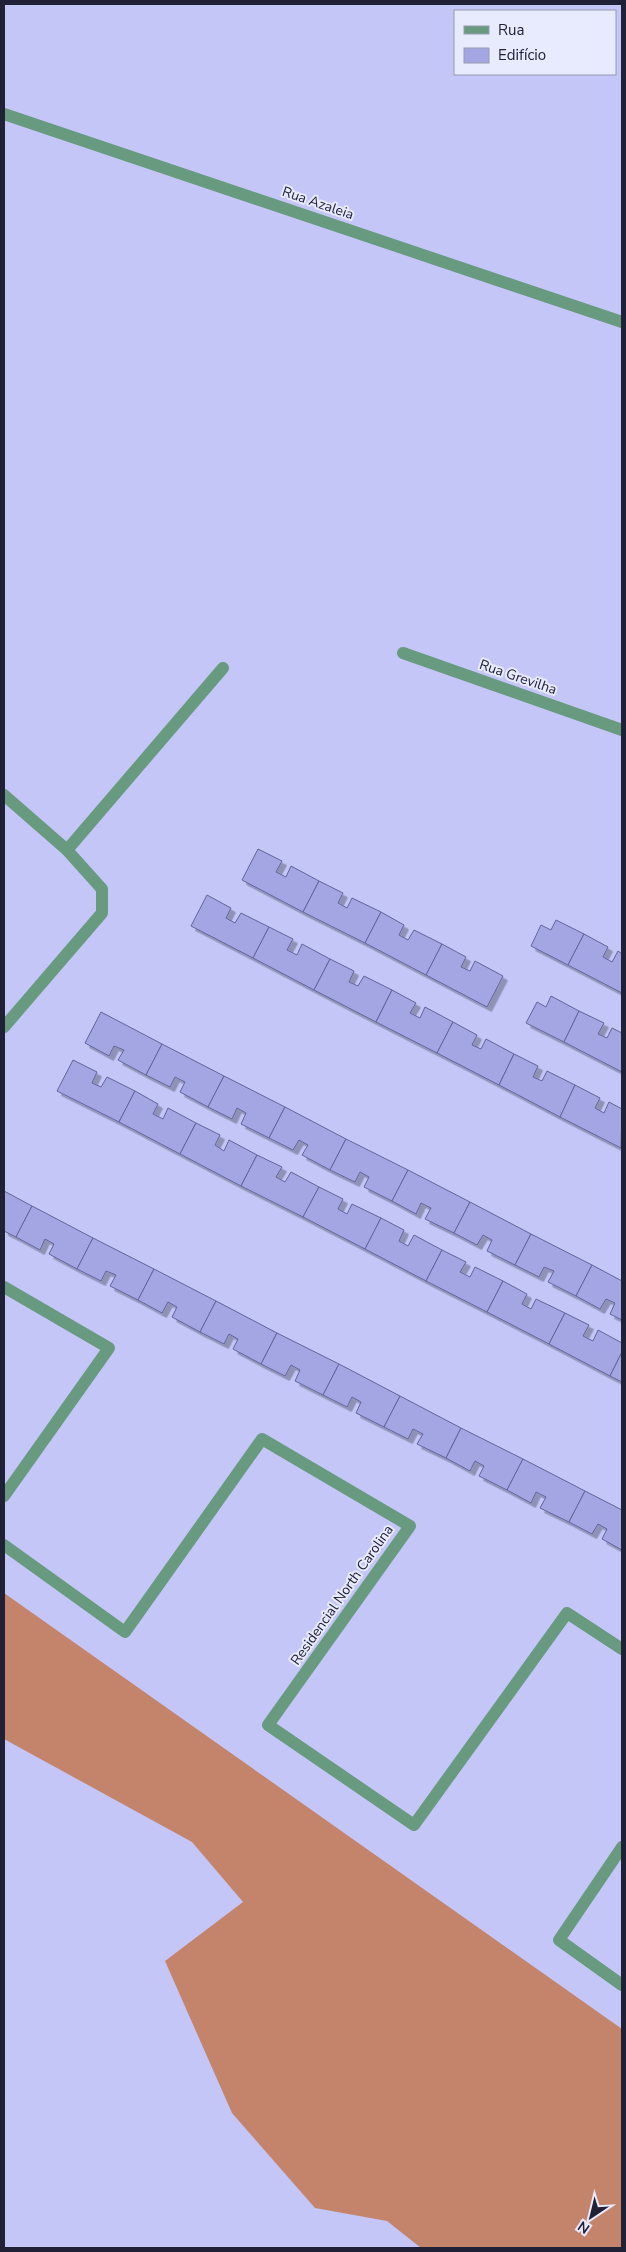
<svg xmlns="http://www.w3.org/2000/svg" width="626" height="2252" viewBox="0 0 626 2252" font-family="'Nunito Sans',sans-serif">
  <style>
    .forest { fill: #c4846b }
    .building { fill: #a3a6e2; stroke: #62649a; filter: url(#shadow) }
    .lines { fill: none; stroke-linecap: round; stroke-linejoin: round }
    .street { stroke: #689a80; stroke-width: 12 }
    .labels { text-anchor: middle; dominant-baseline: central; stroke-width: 4; stroke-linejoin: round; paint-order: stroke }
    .street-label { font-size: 14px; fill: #202137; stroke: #e8eafd }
  </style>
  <defs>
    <filter id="shadow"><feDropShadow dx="4.5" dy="4.5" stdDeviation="0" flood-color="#0004"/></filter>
  </defs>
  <rect width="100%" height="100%" fill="#c3c6f7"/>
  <polygon class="forest" points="4,1593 622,2029 622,2248 421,2248 387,2221 315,2208 232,2113 165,1961 243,1902 192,1842 4,1739"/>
  <g class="building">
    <polygon points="258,849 282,861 276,872 286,877 291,866 319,881 303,912 242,880"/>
    <polygon points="319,881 343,893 338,903 347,908 352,898 381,912 365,943 303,912"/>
    <polygon points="207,895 231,908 226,918 235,923 241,913 269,927 253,958 191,926"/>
    <polygon points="381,912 404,925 399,935 408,940 414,930 442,944 426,975 365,943"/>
    <polygon points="556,920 584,934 568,965 531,946 541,925 551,930"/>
    <polygon points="269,927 293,939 287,950 297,955 302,944 330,959 314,990 253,958"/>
    <polygon points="584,934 608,947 603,957 612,962 618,951 622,954 622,993 568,965"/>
    <polygon points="442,944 466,957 461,967 470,971 475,961 503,976 487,1007 426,975"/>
    <polygon points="330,959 354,971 349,982 358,986 364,976 392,990 376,1022 314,990"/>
    <polygon points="392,990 416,1003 410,1013 420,1018 425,1007 453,1022 437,1053 376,1022"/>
    <polygon points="551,996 579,1011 564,1042 526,1023 537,1002 546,1007"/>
    <polygon points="579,1011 604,1023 598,1034 607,1038 612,1028 622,1033 622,1072 564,1042"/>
    <polygon points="101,1012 162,1044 146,1075 118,1060 124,1050 114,1046 109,1056 85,1043"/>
    <polygon points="453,1022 477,1035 472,1045 481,1049 486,1039 514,1054 499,1085 437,1053"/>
    <polygon points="162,1044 224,1076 208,1107 180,1092 185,1082 175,1077 170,1087 146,1075"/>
    <polygon points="514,1054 538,1066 533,1077 542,1081 547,1071 575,1085 560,1117 499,1085"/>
    <polygon points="73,1060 97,1072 92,1083 101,1087 107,1077 135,1091 119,1122 57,1091"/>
    <polygon points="224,1076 285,1107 269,1138 241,1124 246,1113 237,1108 232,1119 208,1107"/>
    <polygon points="575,1085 600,1098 595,1108 604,1113 609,1102 622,1109 621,1148 560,1117"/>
    <polygon points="135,1091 158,1104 153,1114 163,1119 168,1108 196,1123 180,1154 119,1122"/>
    <polygon points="285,1107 346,1139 330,1170 302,1155 308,1145 299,1140 293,1150 269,1138"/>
    <polygon points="196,1123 220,1135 215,1145 224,1151 229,1140 257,1155 241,1186 180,1154"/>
    <polygon points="346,1139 408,1170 392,1201 364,1187 369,1177 360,1172 355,1182 330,1170"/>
    <polygon points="257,1155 282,1167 276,1177 285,1182 291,1172 319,1187 303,1217 241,1186"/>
    <polygon points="408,1170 470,1202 454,1233 425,1219 431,1208 421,1203 416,1214 392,1201"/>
    <polygon points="319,1187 343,1199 338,1209 347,1214 352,1204 381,1218 365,1249 303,1217"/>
    <polygon points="4,1191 32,1206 16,1237 4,1231"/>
    <polygon points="470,1202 531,1234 515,1265 487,1251 492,1240 483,1235 477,1245 454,1233"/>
    <polygon points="32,1206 93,1238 77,1269 49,1254 54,1244 45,1239 40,1250 16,1237"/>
    <polygon points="381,1218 404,1230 399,1241 408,1246 414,1235 442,1250 426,1281 365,1249"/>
    <polygon points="531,1234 592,1265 576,1296 548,1282 554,1271 544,1267 539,1277 515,1265"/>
    <polygon points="93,1238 154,1269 138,1300 110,1286 116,1275 106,1271 101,1281 77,1269"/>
    <polygon points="442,1250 466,1262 460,1272 470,1277 475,1267 503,1281 487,1312 426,1281"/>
    <polygon points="592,1265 622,1281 622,1320 610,1314 615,1303 606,1299 600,1309 576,1296"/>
    <polygon points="154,1269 216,1301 200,1332 172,1317 177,1307 168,1302 162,1313 138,1300"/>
    <polygon points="503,1281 527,1294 522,1304 531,1309 536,1299 565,1313 549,1344 487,1312"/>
    <polygon points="216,1301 277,1333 261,1364 233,1349 238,1339 229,1334 224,1344 200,1332"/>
    <polygon points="565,1313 589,1325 583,1336 593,1341 598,1330 622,1343 622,1352 610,1376 549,1344"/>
    <polygon points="277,1333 339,1364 323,1395 295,1381 300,1370 291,1365 285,1376 261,1364"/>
    <polygon points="622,1352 622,1382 610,1376"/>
    <polygon points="339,1364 400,1396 384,1427 356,1413 361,1402 352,1397 347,1407 323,1395"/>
    <polygon points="400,1396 461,1428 446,1458 417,1444 423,1434 413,1429 408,1439 384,1427"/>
    <polygon points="461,1428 523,1459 507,1490 479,1476 484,1466 475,1461 470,1471 446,1458"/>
    <polygon points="523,1459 585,1491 569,1522 540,1508 546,1497 536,1492 531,1503 507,1490"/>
    <polygon points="585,1491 622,1510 622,1550 602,1539 607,1529 598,1524 592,1534 569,1522"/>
  </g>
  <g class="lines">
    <g class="street">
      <polyline points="4,114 622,322"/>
      <polyline points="403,653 622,730"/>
      <polyline points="4,795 67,850 102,889 102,913 4,1027"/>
      <polyline points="67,850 223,668"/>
      <polyline points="4,1287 109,1348 4,1496"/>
      <polyline points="4,1545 125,1632 262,1439 410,1526 268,1725 414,1825 567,1613 622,1649"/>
      <polyline points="622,1847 559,1940 622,1985"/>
    </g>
  </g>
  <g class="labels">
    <g class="street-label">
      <text transform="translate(318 203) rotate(19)">Rua Azaleia</text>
      <text transform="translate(518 677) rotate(19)">Rua Grevilha</text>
      <text transform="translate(342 1595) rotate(-55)">Residencial North Carolina</text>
    </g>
  </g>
  <rect width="626" height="2252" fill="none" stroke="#202137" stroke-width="10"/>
  <rect x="454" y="10" width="162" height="65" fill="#e8eafd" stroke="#989aae"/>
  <rect x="464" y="26" width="25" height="8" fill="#689a80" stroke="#989aae"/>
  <text x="498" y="35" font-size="15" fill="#202137">Rua</text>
  <rect x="464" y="48" width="25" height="15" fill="#a3a6e2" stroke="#989aae"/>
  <text x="498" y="60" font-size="15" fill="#202137">Edifício</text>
  <g transform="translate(591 2217) rotate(215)" stroke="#e8eafd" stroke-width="4" paint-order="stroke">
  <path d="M0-4L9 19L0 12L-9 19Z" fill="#202137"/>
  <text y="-8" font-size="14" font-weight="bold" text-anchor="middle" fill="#202137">N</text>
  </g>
</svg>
